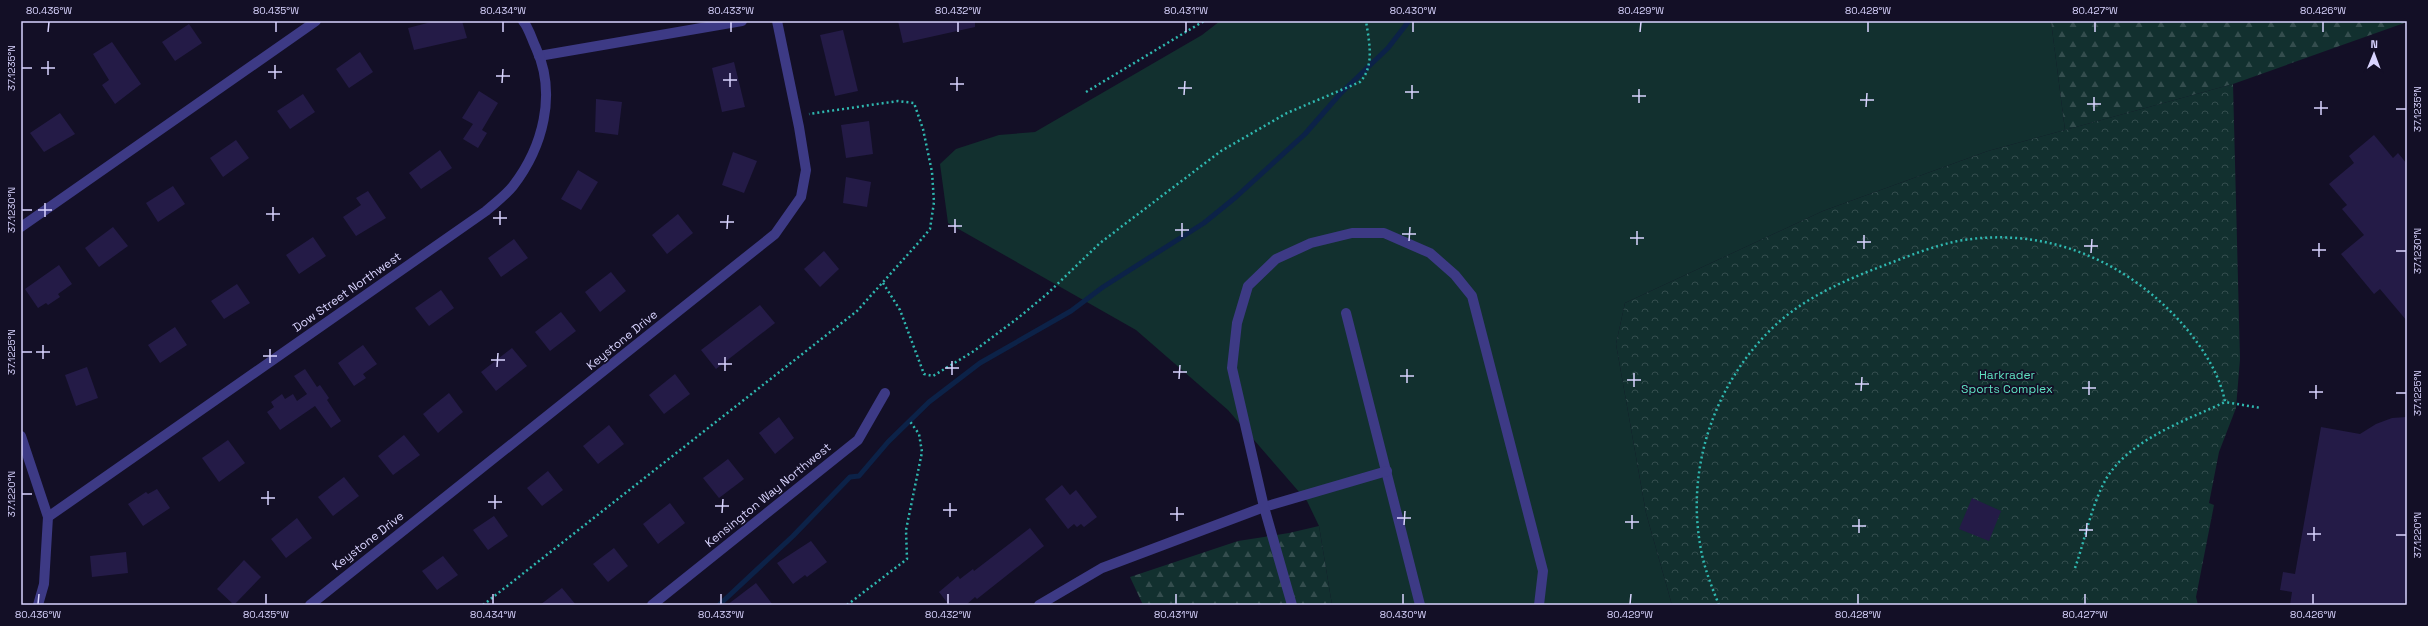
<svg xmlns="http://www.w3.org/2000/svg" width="2428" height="626" viewBox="0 0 2428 626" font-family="'Space Grotesk',sans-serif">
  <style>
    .grass { fill: #12302f }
    .forest { fill: url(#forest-firs) }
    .park { fill: url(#park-crowns) }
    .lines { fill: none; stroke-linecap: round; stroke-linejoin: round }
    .stream { stroke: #0c2248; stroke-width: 5 }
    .building { fill: #241b47 }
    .path { stroke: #2fb8b0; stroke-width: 2.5; stroke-dasharray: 2 3; stroke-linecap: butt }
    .street { stroke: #3d3a85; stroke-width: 10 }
    .ticks { fill: none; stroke: #d9d4ff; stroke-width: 1.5 }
    .labels { text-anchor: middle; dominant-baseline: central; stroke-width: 3.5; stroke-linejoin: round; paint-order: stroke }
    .street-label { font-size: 12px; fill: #d9d4ff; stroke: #130f26 }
    .park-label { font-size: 12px; fill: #5fe0c0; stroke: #130f26 }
    .neatline { fill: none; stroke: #d9d4ff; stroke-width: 1.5 }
    .ticks-label { font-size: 10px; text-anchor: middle; fill: #d9d4ff }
  </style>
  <defs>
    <pattern id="forest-firs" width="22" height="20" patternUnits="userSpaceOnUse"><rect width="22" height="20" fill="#12302f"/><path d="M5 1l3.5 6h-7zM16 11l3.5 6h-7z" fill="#344d4e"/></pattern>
    <pattern id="park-crowns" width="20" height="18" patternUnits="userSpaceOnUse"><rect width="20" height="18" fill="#12302f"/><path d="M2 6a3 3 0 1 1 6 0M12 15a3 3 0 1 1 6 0" fill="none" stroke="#344d4e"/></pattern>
  </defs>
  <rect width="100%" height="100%" fill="#130f26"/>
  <polygon class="grass" points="1220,21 2051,21 2065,130 1988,151 1823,211 1625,303 1616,344 1646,513 1672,605 1332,605 1319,526 1307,501 1228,410 1136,330 948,223 940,164 956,149 999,135 1035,132 1202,35"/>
  <g class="forest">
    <polygon points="2051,21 2407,21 2407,22 2233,84 2065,130"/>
    <polygon points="1319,526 1332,605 1143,605 1130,577 1238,541 1289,533"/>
  </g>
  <polygon class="park" points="2233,84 2240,359 2236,408 2219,452 2209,503 2214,505 2196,597 2198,605 1672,605 1646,513 1616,344 1625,303 1823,211 1988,151"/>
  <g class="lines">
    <polyline class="stream" points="719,605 793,536 850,477 859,476 888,442 929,402 980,363 1071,311 1103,287 1204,223 1236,197 1305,134 1340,94 1388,48 1409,21"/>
  </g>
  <g class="building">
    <polygon points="435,21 462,21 467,38 414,50 408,28"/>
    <polygon points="898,21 975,21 975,27 903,43"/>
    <polygon points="189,24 202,43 175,61 162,42"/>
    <polygon points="843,30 858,91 835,96 820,35"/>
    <polygon points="112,42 141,84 115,104 102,85 109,80 93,54"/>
    <polygon points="360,52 373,72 349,88 336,69"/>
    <polygon points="734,62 745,107 722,112 712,68"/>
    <polygon points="479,91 498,103 482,130 487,133 478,148 463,139 473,124 462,118"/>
    <polygon points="303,94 315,112 290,129 277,111"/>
    <polygon points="596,99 622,102 618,135 595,132"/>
    <polygon points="60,113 75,134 44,152 30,133"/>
    <polygon points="869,121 873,154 846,158 841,125"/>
    <polygon points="2374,135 2393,158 2398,153 2407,164 2407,321 2380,289 2374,294 2341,254 2364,235 2342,209 2347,205 2329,184 2354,163 2349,156"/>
    <polygon points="236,140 249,158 223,177 210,158"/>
    <polygon points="440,150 452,168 421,189 409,173"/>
    <polygon points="733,152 757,161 744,193 722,185"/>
    <polygon points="578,170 598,182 581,210 561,199"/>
    <polygon points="846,177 871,182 867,207 843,203"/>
    <polygon points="173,186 185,204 158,222 146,203"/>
    <polygon points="368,191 386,218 356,236 343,217 361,205 356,198"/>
    <polygon points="678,214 693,233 667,254 652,235"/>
    <polygon points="113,227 128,246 99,267 85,248"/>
    <polygon points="313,237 326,256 299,274 286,255"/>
    <polygon points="514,239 528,258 501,277 488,258"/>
    <polygon points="824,251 839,269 820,287 804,269"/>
    <polygon points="59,265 72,284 58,294 60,297 48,305 46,303 38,308 25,289"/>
    <polygon points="611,272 626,291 600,312 585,292"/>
    <polygon points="237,284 250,303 224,319 211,301"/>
    <polygon points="441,290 454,308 429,326 415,308"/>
    <polygon points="760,305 775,323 716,369 701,350"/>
    <polygon points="561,312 576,331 550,351 535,332"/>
    <polygon points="175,327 187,345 160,363 148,345"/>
    <polygon points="363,345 377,364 363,374 366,378 354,386 338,363"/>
    <polygon points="512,348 527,366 496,391 481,372"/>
    <polygon points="87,367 98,398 76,406 65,375"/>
    <polygon points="305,369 317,387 320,385 329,398 327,400 341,421 331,428 315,406 280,430 267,412 274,407 271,402 282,394 285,399 293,394 297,401 307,394 294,376"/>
    <polygon points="675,374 690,394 664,414 649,395"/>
    <polygon points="449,393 463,412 438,433 423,414"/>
    <polygon points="779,417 794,438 775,454 759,433"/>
    <polygon points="2407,417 2407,588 2404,605 2290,605 2292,592 2280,590 2283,572 2295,574 2321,427 2360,434 2376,424 2392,418"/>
    <polygon points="609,425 624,444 598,464 583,446"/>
    <polygon points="404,435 420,455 393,475 378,456"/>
    <polygon points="228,440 245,463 219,482 202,458"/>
    <polygon points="728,459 744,479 719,498 703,478"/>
    <polygon points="548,471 563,490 542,506 527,488"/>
    <polygon points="344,477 359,496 333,516 318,497"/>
    <polygon points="1062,485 1070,495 1076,490 1097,517 1084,527 1081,524 1077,527 1074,524 1068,529 1045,499"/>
    <polygon points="157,489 170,508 143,526 128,504 146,492 148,494"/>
    <polygon points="1972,498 2001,511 1989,541 1959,529"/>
    <polygon points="670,503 685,523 658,544 643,524"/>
    <polygon points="494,516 508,536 488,550 473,530"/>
    <polygon points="297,518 312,538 286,558 271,539"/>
    <polygon points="1030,528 1044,546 977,599 975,597 966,605 949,605 939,592 958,576 960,579 973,569 974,571"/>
    <polygon points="811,541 827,562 807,577 805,575 793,584 777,563"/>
    <polygon points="614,548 628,566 608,582 593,564"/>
    <polygon points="126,552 128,573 92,577 90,556"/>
    <polygon points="443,556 458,575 437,590 422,571"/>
    <polygon points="244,560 261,577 234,605 217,589"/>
    <polygon points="756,583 773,605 727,605"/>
    <polygon points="562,588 576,605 540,605"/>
  </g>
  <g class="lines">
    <g class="path">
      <polyline points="1086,92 1204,21"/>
      <path d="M 883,283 L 900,310 L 924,374 L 933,376 L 974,351 L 1018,318 L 1047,294 L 1100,243 L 1221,151 L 1287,113 L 1360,82 C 1375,66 1369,41 1366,21"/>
      <path d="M 2075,568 C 2085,540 2091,506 2106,479 C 2130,439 2185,421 2225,402"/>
      <polyline points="483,605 857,311 919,242 930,229 934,202 932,172 923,129 914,103 898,101 809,114"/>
      <polyline points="847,605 907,559 906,530 922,452 919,434 909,420"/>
      <path d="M 1719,605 C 1711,585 1703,565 1700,544 C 1686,462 1718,376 1780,321 C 1810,295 1848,279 1885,265 C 1909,256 1933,246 1958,241 C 2036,227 2112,254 2168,309 C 2192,332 2219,368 2225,402 L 2261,408"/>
    </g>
    <g class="street">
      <polyline points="539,56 742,21"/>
      <polyline points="21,227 316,21"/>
      <polyline points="1346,313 1420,605"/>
      <polyline points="21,436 48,517 44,584 38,605"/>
      <path d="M 48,517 L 486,211 C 495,203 506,195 513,186 C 543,147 557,94 536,48 C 532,40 529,28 523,21"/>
      <polyline points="310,605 775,234 801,197 806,170 799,127 777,21"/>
      <polyline points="652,605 858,440 885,393"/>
      <polyline points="1039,605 1102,568 1264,507 1387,471"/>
      <polyline points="1292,605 1264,507 1232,368 1237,323 1248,286 1276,259 1311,243 1352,233 1384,233 1430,253 1455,275 1472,296 1543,571 1539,605"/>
    </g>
  </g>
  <path class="ticks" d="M 48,32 L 49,22M 276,32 L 276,22M 503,32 L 503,22M 731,32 L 731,22M 958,32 L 958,22M 1186,32 L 1186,22M 1413,32 L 1413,22M 1640,32 L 1641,22M 1868,32 L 1868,22M 2095,32 L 2095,22M 2323,32 L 2323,22M 22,68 L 32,68M 41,68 L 55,68M 268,72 L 282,72M 48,75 L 48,61M 496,76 L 510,76M 275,79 L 275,65M 723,80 L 737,80M 502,83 L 503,69M 950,84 L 964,84M 730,87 L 730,73M 1178,88 L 1192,88M 957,91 L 957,77M 1405,92 L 1419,92M 1184,95 L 1185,81M 1632,96 L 1646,96M 1412,99 L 1412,85M 1860,100 L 1874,100M 1639,103 L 1639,89M 2087,104 L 2101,104M 1866,107 L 1867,93M 2314,108 L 2328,108M 2396,109 L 2406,109M 2094,111 L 2094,97M 2321,115 L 2321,101M 22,210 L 32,210M 38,210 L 52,210M 266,214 L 280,214M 45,217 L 45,203M 493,218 L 507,218M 273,221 L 273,207M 720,222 L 734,222M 500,225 L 500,211M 948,226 L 962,226M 727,229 L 728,215M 1175,230 L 1189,230M 955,233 L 955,219M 1402,234 L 1416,234M 1182,237 L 1182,223M 1630,238 L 1644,238M 1409,241 L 1410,227M 1857,242 L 1871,242M 1637,245 L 1637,231M 2084,246 L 2098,246M 1864,249 L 1864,235M 2312,250 L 2326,250M 2396,251 L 2406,251M 2091,253 L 2092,239M 2319,257 L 2319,243M 22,352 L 32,352M 36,352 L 50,352M 263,356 L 277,356M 43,359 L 43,345M 491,360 L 505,360M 270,363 L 270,349M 718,364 L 732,364M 497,367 L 498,353M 945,368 L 959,368M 725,371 L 725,357M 1173,372 L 1187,372M 952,375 L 952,361M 1400,376 L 1414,376M 1179,379 L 1180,365M 1627,380 L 1641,380M 1407,383 L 1407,369M 1855,384 L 1869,384M 1634,387 L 1634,373M 2082,388 L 2096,388M 1861,391 L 1862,377M 2309,392 L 2323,392M 2396,393 L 2406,393M 2089,395 L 2089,381M 2316,399 L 2316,385M 22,494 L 32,494M 261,498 L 275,498M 488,502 L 502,502M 268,505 L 268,491M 715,506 L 729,506M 495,509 L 495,495M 943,510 L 957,510M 722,513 L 723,499M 1170,514 L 1184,514M 950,517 L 950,503M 1397,518 L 1411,518M 1177,521 L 1177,507M 1625,522 L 1639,522M 1404,525 L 1405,511M 1852,526 L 1866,526M 1632,529 L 1632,515M 2079,530 L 2093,530M 1859,533 L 1859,519M 2307,534 L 2321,534M 2396,535 L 2406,535M 2086,537 L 2087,523M 2314,541 L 2314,527M 38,604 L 39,594M 266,604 L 266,594M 493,604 L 493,594M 721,604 L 721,594M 948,604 L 948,594M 1176,604 L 1176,594M 1403,604 L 1403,594M 1630,604 L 1631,594M 1858,604 L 1858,594M 2085,604 L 2085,594M 2313,604 L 2313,594"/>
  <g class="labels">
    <g class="street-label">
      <text transform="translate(347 292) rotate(-35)">Dow Street Northwest</text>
      <text transform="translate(622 340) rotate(-39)">Keystone Drive</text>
      <text transform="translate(768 495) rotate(-39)">Kensington Way Northwest</text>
      <text transform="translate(368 541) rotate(-38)">Keystone Drive</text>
    </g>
    <g class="park-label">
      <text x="2007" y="375">Harkrader<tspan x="2007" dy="14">Sports Complex</tspan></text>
    </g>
  </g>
  <rect width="2428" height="626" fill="none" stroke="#130f26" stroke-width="44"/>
  <g transform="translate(2374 54) rotate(1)" stroke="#130f26" stroke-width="3" paint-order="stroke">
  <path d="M0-3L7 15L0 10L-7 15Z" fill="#d9d4ff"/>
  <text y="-6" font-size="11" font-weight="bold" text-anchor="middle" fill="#d9d4ff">N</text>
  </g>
  <rect x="22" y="22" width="2384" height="582" class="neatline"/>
  <g class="ticks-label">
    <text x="49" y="14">80.436°W</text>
    <text x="276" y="14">80.435°W</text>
    <text x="503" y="14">80.434°W</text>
    <text x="731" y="14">80.433°W</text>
    <text x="958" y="14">80.432°W</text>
    <text x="1186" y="14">80.431°W</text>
    <text x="1413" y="14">80.430°W</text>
    <text x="1641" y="14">80.429°W</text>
    <text x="1868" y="14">80.428°W</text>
    <text x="2095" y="14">80.427°W</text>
    <text x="2323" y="14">80.426°W</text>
    <text transform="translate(11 68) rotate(-90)" y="4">37.1235°N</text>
    <text transform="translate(2417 109) rotate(-90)" y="4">37.1235°N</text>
    <text transform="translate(11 210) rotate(-90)" y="4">37.1230°N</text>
    <text transform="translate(2417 251) rotate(-90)" y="4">37.1230°N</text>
    <text transform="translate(11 352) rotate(-90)" y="4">37.1225°N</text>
    <text transform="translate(2417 393) rotate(-90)" y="4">37.1225°N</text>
    <text transform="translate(11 494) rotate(-90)" y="4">37.1220°N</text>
    <text transform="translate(2417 535) rotate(-90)" y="4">37.1220°N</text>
    <text x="38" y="618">80.436°W</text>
    <text x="266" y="618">80.435°W</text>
    <text x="493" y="618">80.434°W</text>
    <text x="721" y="618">80.433°W</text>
    <text x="948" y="618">80.432°W</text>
    <text x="1176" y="618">80.431°W</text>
    <text x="1403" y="618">80.430°W</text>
    <text x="1630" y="618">80.429°W</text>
    <text x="1858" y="618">80.428°W</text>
    <text x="2085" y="618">80.427°W</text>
    <text x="2313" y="618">80.426°W</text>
  </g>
</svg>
